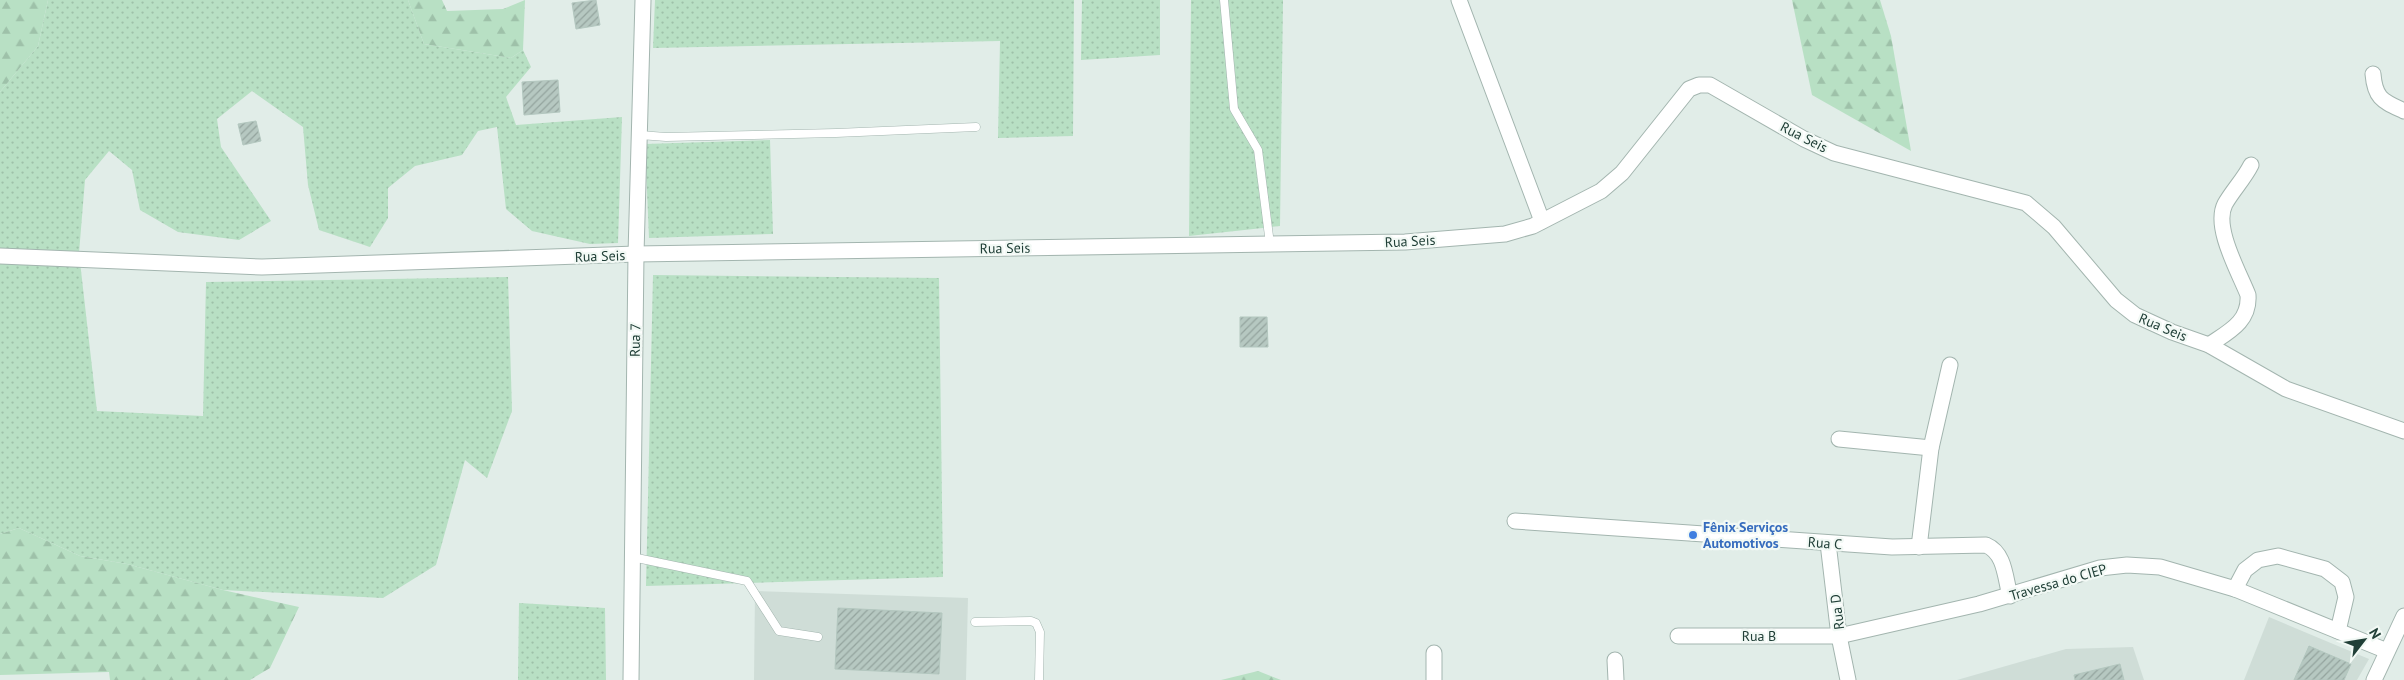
<svg xmlns="http://www.w3.org/2000/svg" width="2404" height="680" viewBox="0 0 2404 680" font-family="'PT Sans',sans-serif">
  <style>
    .built { fill: #cfddd7 }
    .grass { fill: url(#grass-dots) }
    .forest { fill: url(#forest-firs) }
    .building { fill: url(#building-hatch); stroke: #b3c7bf }
    .lines { fill: none; stroke-linecap: round; stroke-linejoin: round }
    .service-casing { stroke: #a3b5af; stroke-width: 9 }
    .minor-casing { stroke: #a3b5af; stroke-width: 17 }
    .tertiary-casing { stroke: #a3b5af; stroke-width: 17 }
    .service { stroke: #fff; stroke-width: 8 }
    .minor { stroke: #fff; stroke-width: 15 }
    .tertiary { stroke: #fff; stroke-width: 15 }
    .shop-dot { fill: #3f7fe0; stroke: #f2f9f5; stroke-width: 2 }
    .labels { text-anchor: middle; dominant-baseline: central; stroke-width: 4.5; stroke-linejoin: round; paint-order: stroke }
    .street-label { font-size: 14px; fill: #203f37; stroke: #f2f9f5 }
    .shop-label { font-size: 14px; font-weight: bold; fill: #366cbe; stroke: #f2f9f5; text-anchor: start }
  </style>
  <defs>
    <pattern id="grass-dots" width="8" height="8" patternUnits="userSpaceOnUse" patternTransform="scale(1.25)"><rect width="8" height="8" fill="#b8e0c4"/><path d="M2 2h.1M6 6h.1" fill="none" stroke="#9ec1a9" stroke-width="1.8" stroke-linecap="round"/></pattern>
    <pattern id="forest-firs" width="22" height="20" patternUnits="userSpaceOnUse" patternTransform="scale(1.25)"><rect width="22" height="20" fill="#b8e0c4"/><path d="M5 1l3.5 6h-7zM16 11l3.5 6h-7z" fill="#9ec1a9"/></pattern>
    <pattern id="building-hatch" width="6" height="6" patternUnits="userSpaceOnUse" patternTransform="scale(1.25)"><rect width="6" height="6" fill="#b6c8c1"/><path d="M-1 1l2-2M0 6l6-6M5 7l2-2" fill="none" stroke="#94a49e"/></pattern>
  </defs>
  <rect width="100%" height="100%" fill="#e1ede8"/>
  <g class="built">
    <polygon points="755,591 968,598 966,680 754,680"/>
    <polygon points="2269,617 2369,659 2357,680 2244,680"/>
    <polygon points="2133,647 2144,680 1957,680 2066,649"/>
  </g>
  <g class="grass">
    <polygon points="48,0 408,0 424,44 511,58 523,50 531,67 506,97 516,125 622,117 618,243 590,244 532,231 506,209 497,127 478,131 462,155 415,166 388,188 388,218 370,247 319,230 308,185 303,127 252,91 217,119 221,147 271,221 239,240 178,232 140,210 132,170 109,151 85,180 79,253 97,411 203,416 206,282 508,277 512,411 487,478 465,460 436,565 383,598 223,590 127,564 80,556 19,528 0,534 0,92 38,46"/>
    <polygon points="655,0 1074,0 1073,136 998,138 1000,41 653,48"/>
    <polygon points="1082,0 1160,0 1160,55 1081,60"/>
    <polygon points="1191,0 1283,0 1280,226 1189,236"/>
    <polygon points="770,140 773,234 649,238 645,144"/>
    <polygon points="653,275 939,278 943,577 646,586"/>
    <polygon points="519,603 605,608 606,680 518,680"/>
  </g>
  <g class="forest">
    <polygon points="0,0 48,0 38,46 0,92"/>
    <polygon points="408,0 442,0 447,11 503,9 525,0 523,50 511,58 424,44"/>
    <polygon points="1792,0 1880,0 1891,36 1911,151 1812,95"/>
    <polygon points="19,528 80,556 127,564 223,590 299,607 270,668 250,680 110,680 109,672 0,675 0,534"/>
    <polygon points="1258,671 1281,680 1221,680"/>
  </g>
  <g class="building">
    <polygon points="596,0 600,25 576,29 572,3"/>
    <polygon points="558,80 560,112 524,115 522,82"/>
    <polygon points="256,121 261,141 243,145 238,124"/>
    <polygon points="1240,317 1267,317 1268,347 1240,347"/>
    <polygon points="838,608 942,613 939,674 835,669"/>
    <polygon points="2309,646 2351,664 2344,680 2294,680"/>
    <polygon points="2120,664 2124,680 2075,680 2074,675"/>
  </g>
  <g class="lines">
    <g class="service-casing">
      <g id="service">
        <polyline points="1224,0 1234,109 1258,150 1270,244"/>
        <polyline points="640,135 666,137 836,133 976,127"/>
        <polyline points="632,557 747,581 779,631 818,637"/>
        <polyline points="975,622 1031,621 1036,623 1040,632 1039,680"/>
      </g>
    </g>
    <g class="minor-casing">
      <g id="minor">
        <polyline points="1459,0 1542,221"/>
        <path d="M 2373,74 C 2375,99 2383,101 2404,111"/>
        <polyline points="0,256 262,267 636,254 1405,242 1505,234 1533,226 1601,191 1622,173 1689,89 1699,85 1710,85 1804,139 1834,153 2026,203 2054,227 2116,300 2135,315 2172,332 2209,345 2286,389 2404,431"/>
        <path d="M 2209,345 C 2228,332 2250,322 2248,295 C 2239,272 2213,227 2225,204 C 2233,190 2244,179 2251,165"/>
        <polyline points="1839,439 1931,448"/>
        <path d="M 1515,521 L 1892,547 L 1986,545 C 2005,553 2005,577 2010,596"/>
        <polyline points="1828,543 1839,636 1848,680"/>
        <polyline points="1919,547 1931,448 1950,365"/>
        <polyline points="2235,589 2245,570 2258,560 2278,556 2325,569 2342,582 2346,597 2338,631"/>
        <polyline points="1678,636 1839,636 1979,604 2100,568 2127,565 2160,567 2235,589 2387,651"/>
        <polyline points="1615,660 1616,680"/>
        <polyline points="631,680 636,254 643,0"/>
        <polyline points="1434,680 1434,653"/>
      </g>
    </g>
    <g class="tertiary-casing">
      <polyline id="tertiary" points="2374,680 2404,616"/>
    </g>
    <use href="#service" class="service"/>
    <use href="#minor" class="minor"/>
    <use href="#tertiary" class="tertiary"/>
  </g>
  <circle class="shop-dot" cx="1693" cy="535" r="5"/>
  <g class="labels">
    <g class="street-label">
      <text transform="translate(1804 137) rotate(27)">Rua Seis</text>
      <text transform="translate(1410 241) rotate(-3)">Rua Seis</text>
      <text transform="translate(1005 248) rotate(-1)">Rua Seis</text>
      <text transform="translate(600 256) rotate(-2)">Rua Seis</text>
      <text transform="translate(2163 327) rotate(23)">Rua Seis</text>
      <text transform="translate(635 340) rotate(-89)">Rua 7</text>
      <text transform="translate(1825 543) rotate(4)">Rua C</text>
      <text transform="translate(2058 582) rotate(-16)">Travessa do CIEP</text>
      <text transform="translate(1837 612) rotate(-97)">Rua D</text>
      <text x="1759" y="636">Rua B</text>
    </g>
    <g class="shop-label">
      <text x="1703" y="527">Fênix Serviços<tspan x="1703" dy="16">Automotivos</tspan></text>
    </g>
  </g>
  <g transform="translate(2364 640) rotate(59)" stroke="#f2f9f5" stroke-width="4" paint-order="stroke">
  <path d="M0-4L9 19L0 12L-9 19Z" fill="#203f37"/>
  <text y="-8" font-size="14" font-weight="bold" text-anchor="middle" fill="#203f37">N</text>
  </g>
</svg>
